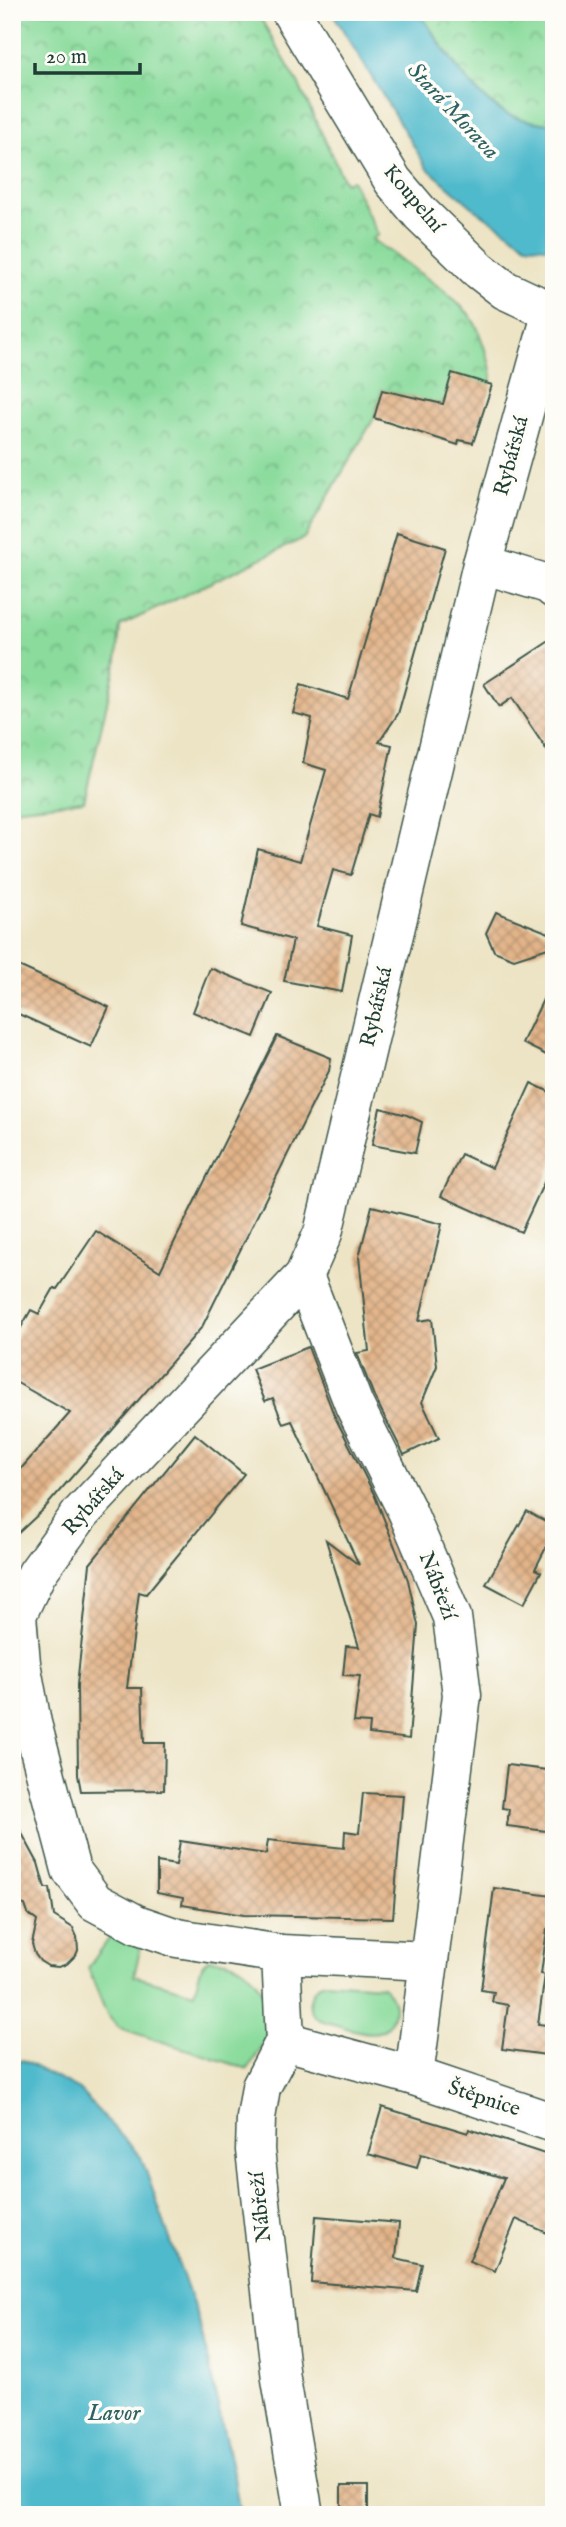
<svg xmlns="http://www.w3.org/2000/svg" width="566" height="2527" viewBox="0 0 566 2527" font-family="'IM FELL English',serif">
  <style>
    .grass { fill: #8adb9c; stroke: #548c68; stroke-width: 2 }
    .park { fill: url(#park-crowns); stroke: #548c68; stroke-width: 2 }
    .water { fill: #50bacc; stroke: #387c80; stroke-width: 2 }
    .building { fill: url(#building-cross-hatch) }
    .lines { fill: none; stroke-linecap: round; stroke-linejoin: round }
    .street-casing { stroke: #3e564a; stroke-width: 41 }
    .street { stroke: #fff; stroke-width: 38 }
    .labels { text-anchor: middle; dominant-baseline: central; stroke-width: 7; stroke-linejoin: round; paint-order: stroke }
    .street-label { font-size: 21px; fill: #1f3d34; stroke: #fdfcf7 }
    .water-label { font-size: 23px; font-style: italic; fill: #2e6262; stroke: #fdfcf7 }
  </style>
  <defs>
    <pattern id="park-crowns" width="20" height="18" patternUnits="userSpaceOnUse" patternTransform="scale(1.75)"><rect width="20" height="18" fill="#8adb9c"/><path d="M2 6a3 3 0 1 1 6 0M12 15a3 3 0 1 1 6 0" fill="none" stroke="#70b380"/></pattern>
    <pattern id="building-cross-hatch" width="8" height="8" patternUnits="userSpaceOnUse" patternTransform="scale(1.75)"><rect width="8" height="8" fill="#e3b489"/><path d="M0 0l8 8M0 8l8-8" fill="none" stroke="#b79471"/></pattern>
  </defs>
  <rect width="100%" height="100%" fill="#fdfcf7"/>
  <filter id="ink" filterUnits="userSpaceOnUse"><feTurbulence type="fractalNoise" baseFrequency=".0143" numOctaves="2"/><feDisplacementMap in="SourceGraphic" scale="14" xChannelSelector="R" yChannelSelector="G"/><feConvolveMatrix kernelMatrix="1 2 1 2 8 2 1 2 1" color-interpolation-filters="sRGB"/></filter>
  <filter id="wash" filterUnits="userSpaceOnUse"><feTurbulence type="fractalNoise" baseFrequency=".00686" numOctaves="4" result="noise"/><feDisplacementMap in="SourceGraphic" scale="28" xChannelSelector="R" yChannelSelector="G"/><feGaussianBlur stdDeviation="1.57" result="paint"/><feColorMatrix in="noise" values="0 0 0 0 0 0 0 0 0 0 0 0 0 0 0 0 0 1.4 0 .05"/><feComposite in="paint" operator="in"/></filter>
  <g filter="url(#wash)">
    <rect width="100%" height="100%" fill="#ede4c5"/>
    <g class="grass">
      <path d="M 115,1933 L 141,1945 L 134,1976 L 194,1993 L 202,1966 L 208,1959 C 215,1960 224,1960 230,1962 C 255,1970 270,1999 268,2024 C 267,2041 256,2056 248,2069 L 119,2028 L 107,2015 L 88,1968 L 111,1936 Z"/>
      <path d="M 324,1982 L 382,1986 C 391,1993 396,2003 393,2015 C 387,2043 356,2031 337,2025 C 331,2023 322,2022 317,2018 C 303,2007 311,1988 324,1982 Z"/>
    </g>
    <g class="park">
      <polygon points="12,12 257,12 298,83 345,183 352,180 378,235 372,239 446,292 468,313 477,327 489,361 492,376 481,414 382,390 374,418 304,538 120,626 117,660 84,801 12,809"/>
      <path d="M 419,12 L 554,12 L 554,125 C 540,122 524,121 512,116 C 473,100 443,45 419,12 Z"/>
    </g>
    <g class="water">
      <path d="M 332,12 L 419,12 C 441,45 474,101 511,116 C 524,121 540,122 554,125 L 554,248 L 527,245 L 476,210 L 427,168 Z"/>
      <polygon points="22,2060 79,2090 141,2157 199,2321 234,2477 240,2515 12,2515 12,2064"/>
    </g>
    <g id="blocks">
      <g class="building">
        <polygon points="452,373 492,385 473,443 459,440 458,445 374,418 382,390 443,404"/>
        <polygon points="397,533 445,548 398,714 379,742 392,745 377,817 369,814 351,875 333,870 317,926 352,935 342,992 284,981 293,940 241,926 258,849 300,861 326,770 303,763 312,718 293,713 301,684 348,699"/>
        <polygon points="554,638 554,761 512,698 499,707 484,684"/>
        <polygon points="496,912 554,935 554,946 514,959 494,951 486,933"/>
        <polygon points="12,963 109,1007 91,1047 12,1011"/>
        <polygon points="210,968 272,993 254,1037 193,1012"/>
        <polygon points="554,977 554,1059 522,1043"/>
        <polygon points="277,1036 331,1058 329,1071 202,1327 43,1510 12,1539 12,1479 70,1413 12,1380 12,1343 31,1310 39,1314 54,1288 57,1289 96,1231 160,1271"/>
        <polygon points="531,1083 554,1094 554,1161 521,1232 441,1196 461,1154 492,1168"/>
        <polygon points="380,1108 407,1115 422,1122 415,1153 372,1145"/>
        <polygon points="372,1206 442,1224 419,1321 432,1319 437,1366 422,1402 439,1438 404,1455 374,1396 357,1353 369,1351 359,1257"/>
        <polygon points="308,1347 334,1415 374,1494 408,1580 418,1625 409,1739 369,1734 370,1723 354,1722 360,1676 343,1675 346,1646 359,1647 326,1540 359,1565 292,1421 283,1424 273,1398 265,1401 252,1369"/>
        <polygon points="195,1434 244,1474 146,1594 139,1592 127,1688 142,1688 144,1743 165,1743 164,1790 81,1791 78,1775 77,1685 90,1564"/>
        <polygon points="527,1511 554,1526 554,1532 535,1569 541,1572 524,1604 486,1584"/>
        <polygon points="507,1765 554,1771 554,1832 507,1826 509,1809 502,1808"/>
        <polygon points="363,1793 403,1795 393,1918 244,1915 182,1905 183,1898 157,1893 157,1862 176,1865 180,1841 266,1854 268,1840 344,1848 345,1831 359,1833"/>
        <polygon points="12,1815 38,1863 45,1888 50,1888 54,1916 73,1928 77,1937 78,1950 76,1955 67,1964 59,1967 48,1966 40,1961 35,1954 32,1944 37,1921 28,1914 25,1905 12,1902"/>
        <polygon points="494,1888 552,1896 550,1913 554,1919 554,1924 547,1929 541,1974 545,1975 538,2024 554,2026 554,2056 502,2049 508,2005 492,2002 494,1992 481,1990"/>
        <polygon points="382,2107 468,2133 469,2129 554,2157 554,2236 516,2219 495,2271 469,2261 504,2178 421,2154 417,2168 368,2154"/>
        <polygon points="316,2216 399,2223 396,2258 422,2264 416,2291 311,2282"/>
        <polygon points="341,2486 368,2486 368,2513 341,2514"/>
      </g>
    </g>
  </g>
  <g filter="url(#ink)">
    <use href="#blocks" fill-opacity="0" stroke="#3e564a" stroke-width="2"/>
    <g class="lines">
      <g class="street-casing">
        <g id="street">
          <polyline points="291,12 393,181 421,214 479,270 505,290 552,312"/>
          <polyline points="482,564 548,584 554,589"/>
          <polyline points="304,1276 354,1405 407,1511 452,1617 462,1695 429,1961 281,1954 177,1938 136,1924 95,1902 71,1870 32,1723 21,1663 17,1615 37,1573 81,1513 304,1276 323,1233 482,564 554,304"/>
          <polyline points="281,1954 285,2041 261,2087 256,2118 255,2150 281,2379 304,2515"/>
          <polyline points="285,2041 414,2076 429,1961"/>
          <polyline points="414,2076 554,2123"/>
        </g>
      </g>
      <use href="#street" class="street"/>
    </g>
  </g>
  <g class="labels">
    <g class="street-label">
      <text transform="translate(413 199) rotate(50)">Koupelní</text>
      <text transform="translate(512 456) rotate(-75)">Rybářská</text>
      <text transform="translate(377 1007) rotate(-77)">Rybářská</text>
      <text transform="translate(94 1502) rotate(-49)">Rybářská</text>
      <text transform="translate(437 1586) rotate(69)">Nábřeží</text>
      <text transform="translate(484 2099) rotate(18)">Štěpnice</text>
      <text transform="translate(261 2207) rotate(-96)">Nábřeží</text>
    </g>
    <g class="water-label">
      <text transform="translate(453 111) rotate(47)">Stará Morava</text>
      <text x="114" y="2413">Lavor</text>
    </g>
  </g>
  <rect width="566" height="2527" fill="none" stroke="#fdfcf7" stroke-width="42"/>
  <path d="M35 63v10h105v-10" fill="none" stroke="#1f3d34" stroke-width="3.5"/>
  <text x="46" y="63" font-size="21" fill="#1f3d34" stroke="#fdfcf7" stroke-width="5" paint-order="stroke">20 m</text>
</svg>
